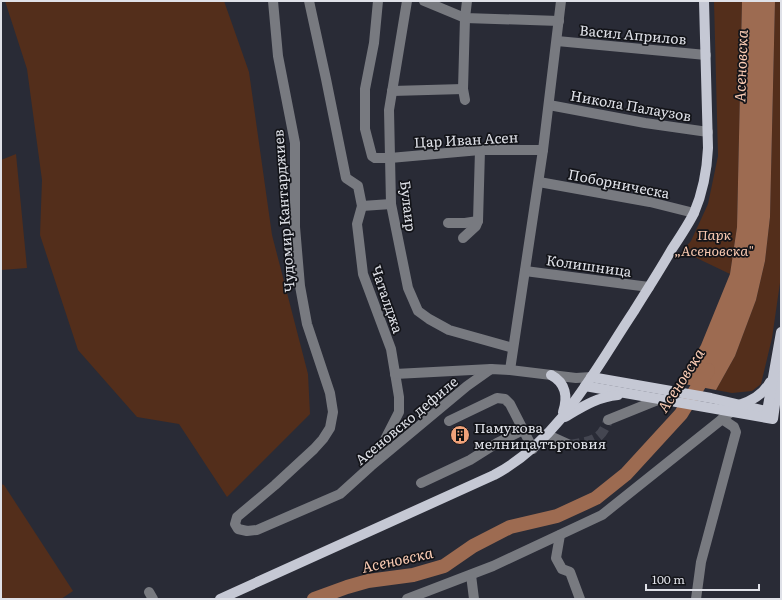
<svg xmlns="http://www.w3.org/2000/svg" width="782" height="600" viewBox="0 0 782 600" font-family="Literata,serif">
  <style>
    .green { fill: #532e1b }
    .water { fill: #9d6b51 }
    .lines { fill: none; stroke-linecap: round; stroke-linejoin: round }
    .river { stroke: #9d6b51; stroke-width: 14 }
    .minor-tunnel { stroke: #444651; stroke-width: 10; stroke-dasharray: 10 5; stroke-linecap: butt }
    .minor { stroke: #787a80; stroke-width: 10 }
    .major { stroke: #c5c8d4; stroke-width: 10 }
    .labels { text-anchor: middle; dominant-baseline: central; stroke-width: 3.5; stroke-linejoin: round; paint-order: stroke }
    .street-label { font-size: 14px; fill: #dfe1e8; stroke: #131419 }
    .park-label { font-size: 14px; font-style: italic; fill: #f5c6ae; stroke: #131419 }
    .poi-label { font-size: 14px; fill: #dfe1e8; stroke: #131419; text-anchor: start }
    .water-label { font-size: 15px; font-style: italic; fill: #facbb3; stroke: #131419 }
  </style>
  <rect width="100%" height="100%" fill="#292b36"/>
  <g class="green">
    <polygon points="5,1 224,1 249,72 272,235 308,374 310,414 227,497 179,424 137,417 78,350 40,235 42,180 27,69"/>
    <polygon points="714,1 742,1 737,227 730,274 682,251 691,241 708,204 718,156"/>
    <polygon points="775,1 781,1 781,276 772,338 761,384 752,391 732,393 716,390 735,356 756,300 765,261 770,217"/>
    <polygon points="16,154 27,268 1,270 1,160"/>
    <polygon points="1,484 4,485 73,591 61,599 1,599"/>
  </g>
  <polygon class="water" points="742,1 775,1 770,217 765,261 756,300 735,356 716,390 679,383 701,345 730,274 737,227"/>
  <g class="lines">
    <polyline class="river" points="314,599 347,587 368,581 413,575 444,566 473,546 510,527 557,516 596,498 626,474 681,414 708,370"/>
    <path class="minor-tunnel" d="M 570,445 C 590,441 601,442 608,420"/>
    <g class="minor">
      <polyline points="273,1 278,56 295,143 295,227 300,286 307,324 330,393 333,412 330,428 323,439 314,449 275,485 237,517 235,524 238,529 247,531 257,530 340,494 371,466 467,386 491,369"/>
      <polyline points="309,1 326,79 346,178 358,186 362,206 357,224 363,274 391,349 399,397 399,412 374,461"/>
      <polyline points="378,1 374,43 365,89 365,129 372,156 375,158 390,158 480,150 543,150"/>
      <polyline points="407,1 389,110 391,204 408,288 418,311 429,319 449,330 513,348"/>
      <polyline points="424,1 465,18 559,21"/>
      <polyline points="557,41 706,55"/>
      <polyline points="392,91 463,89"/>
      <polyline points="465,100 463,89 465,18 467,1"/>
      <polyline points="549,105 645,123 708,132"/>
      <polyline points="539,182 650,202 694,213"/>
      <polyline points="362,206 391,204"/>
      <polyline points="448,223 465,223 478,221"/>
      <polyline points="463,238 476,226 478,221 480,150"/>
      <polyline points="525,271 649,287"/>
      <polyline points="510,370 543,150 561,1"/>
      <polyline points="395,374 491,369 510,370 576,378 591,377"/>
      <polyline points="608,420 660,399"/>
      <polyline points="449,421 497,398 505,399 510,404 533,449"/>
      <polyline points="548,435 570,445"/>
      <polyline points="421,483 470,460 497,443 523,430"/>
      <polyline points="560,535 556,558 562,569 570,572 580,599"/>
      <polyline points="471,575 474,599"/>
      <polyline points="149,592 153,599"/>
      <polyline points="407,599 493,566 602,515 736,408"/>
      <polyline points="696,599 701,562 736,432 734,427 722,419"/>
    </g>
    <g class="major">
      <path d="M 551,375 C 566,383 568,397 563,412"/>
      <polyline points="591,377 711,398 762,410"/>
      <polyline points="585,386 773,419 781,361"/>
      <path d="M 739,405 C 752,401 763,395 770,382"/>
      <path d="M 565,417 C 582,407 597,397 618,395"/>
      <polyline points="766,417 781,332"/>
      <path d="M 220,599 L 494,475 C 560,440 594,371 634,311 C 647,290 660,270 672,249 C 680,237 688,225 694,213 C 703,192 707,170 708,148 L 704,1"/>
    </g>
  </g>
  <defs>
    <g id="building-disc" transform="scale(1)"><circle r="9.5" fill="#f0a279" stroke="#131419"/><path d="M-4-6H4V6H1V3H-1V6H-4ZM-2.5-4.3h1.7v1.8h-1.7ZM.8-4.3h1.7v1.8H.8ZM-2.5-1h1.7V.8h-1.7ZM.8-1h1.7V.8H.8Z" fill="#111"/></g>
  </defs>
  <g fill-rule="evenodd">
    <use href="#building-disc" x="460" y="435"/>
  </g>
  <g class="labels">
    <g class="street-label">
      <text transform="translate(633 34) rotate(5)">Васил Априлов</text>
      <text transform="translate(631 105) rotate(10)">Никола Палаузов</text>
      <text transform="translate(466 139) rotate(-3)">Цар Иван Асен</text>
      <text transform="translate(619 183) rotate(11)">Поборническа</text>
      <text transform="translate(409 206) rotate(83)">Булаир</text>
      <text transform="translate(283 211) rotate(-94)">Чудомир Кантарджиев</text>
      <text transform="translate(589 265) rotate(8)">Колишница</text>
      <text transform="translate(388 299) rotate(71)">Чаталджа</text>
      <text transform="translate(406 420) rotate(-40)">Асеновско дефиле</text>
    </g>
    <g class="park-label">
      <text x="714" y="234">Парк<tspan x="714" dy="16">„Асеновска"</tspan></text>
    </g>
    <g class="poi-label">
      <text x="474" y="427">Памукова<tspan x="474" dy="16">мелница търговия</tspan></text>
    </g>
    <g class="water-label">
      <text transform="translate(740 66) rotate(-88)">Асеновска</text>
      <text transform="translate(680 380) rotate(-57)">Асеновска</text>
      <text transform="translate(397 559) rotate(-12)">Асеновска</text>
    </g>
  </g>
  <rect width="782" height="600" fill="none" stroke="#dfe1e8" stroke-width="4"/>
  <path d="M646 584v6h113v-6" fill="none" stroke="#dfe1e8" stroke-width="2"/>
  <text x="652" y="584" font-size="12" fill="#dfe1e8" stroke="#131419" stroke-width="3" paint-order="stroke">100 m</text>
</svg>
